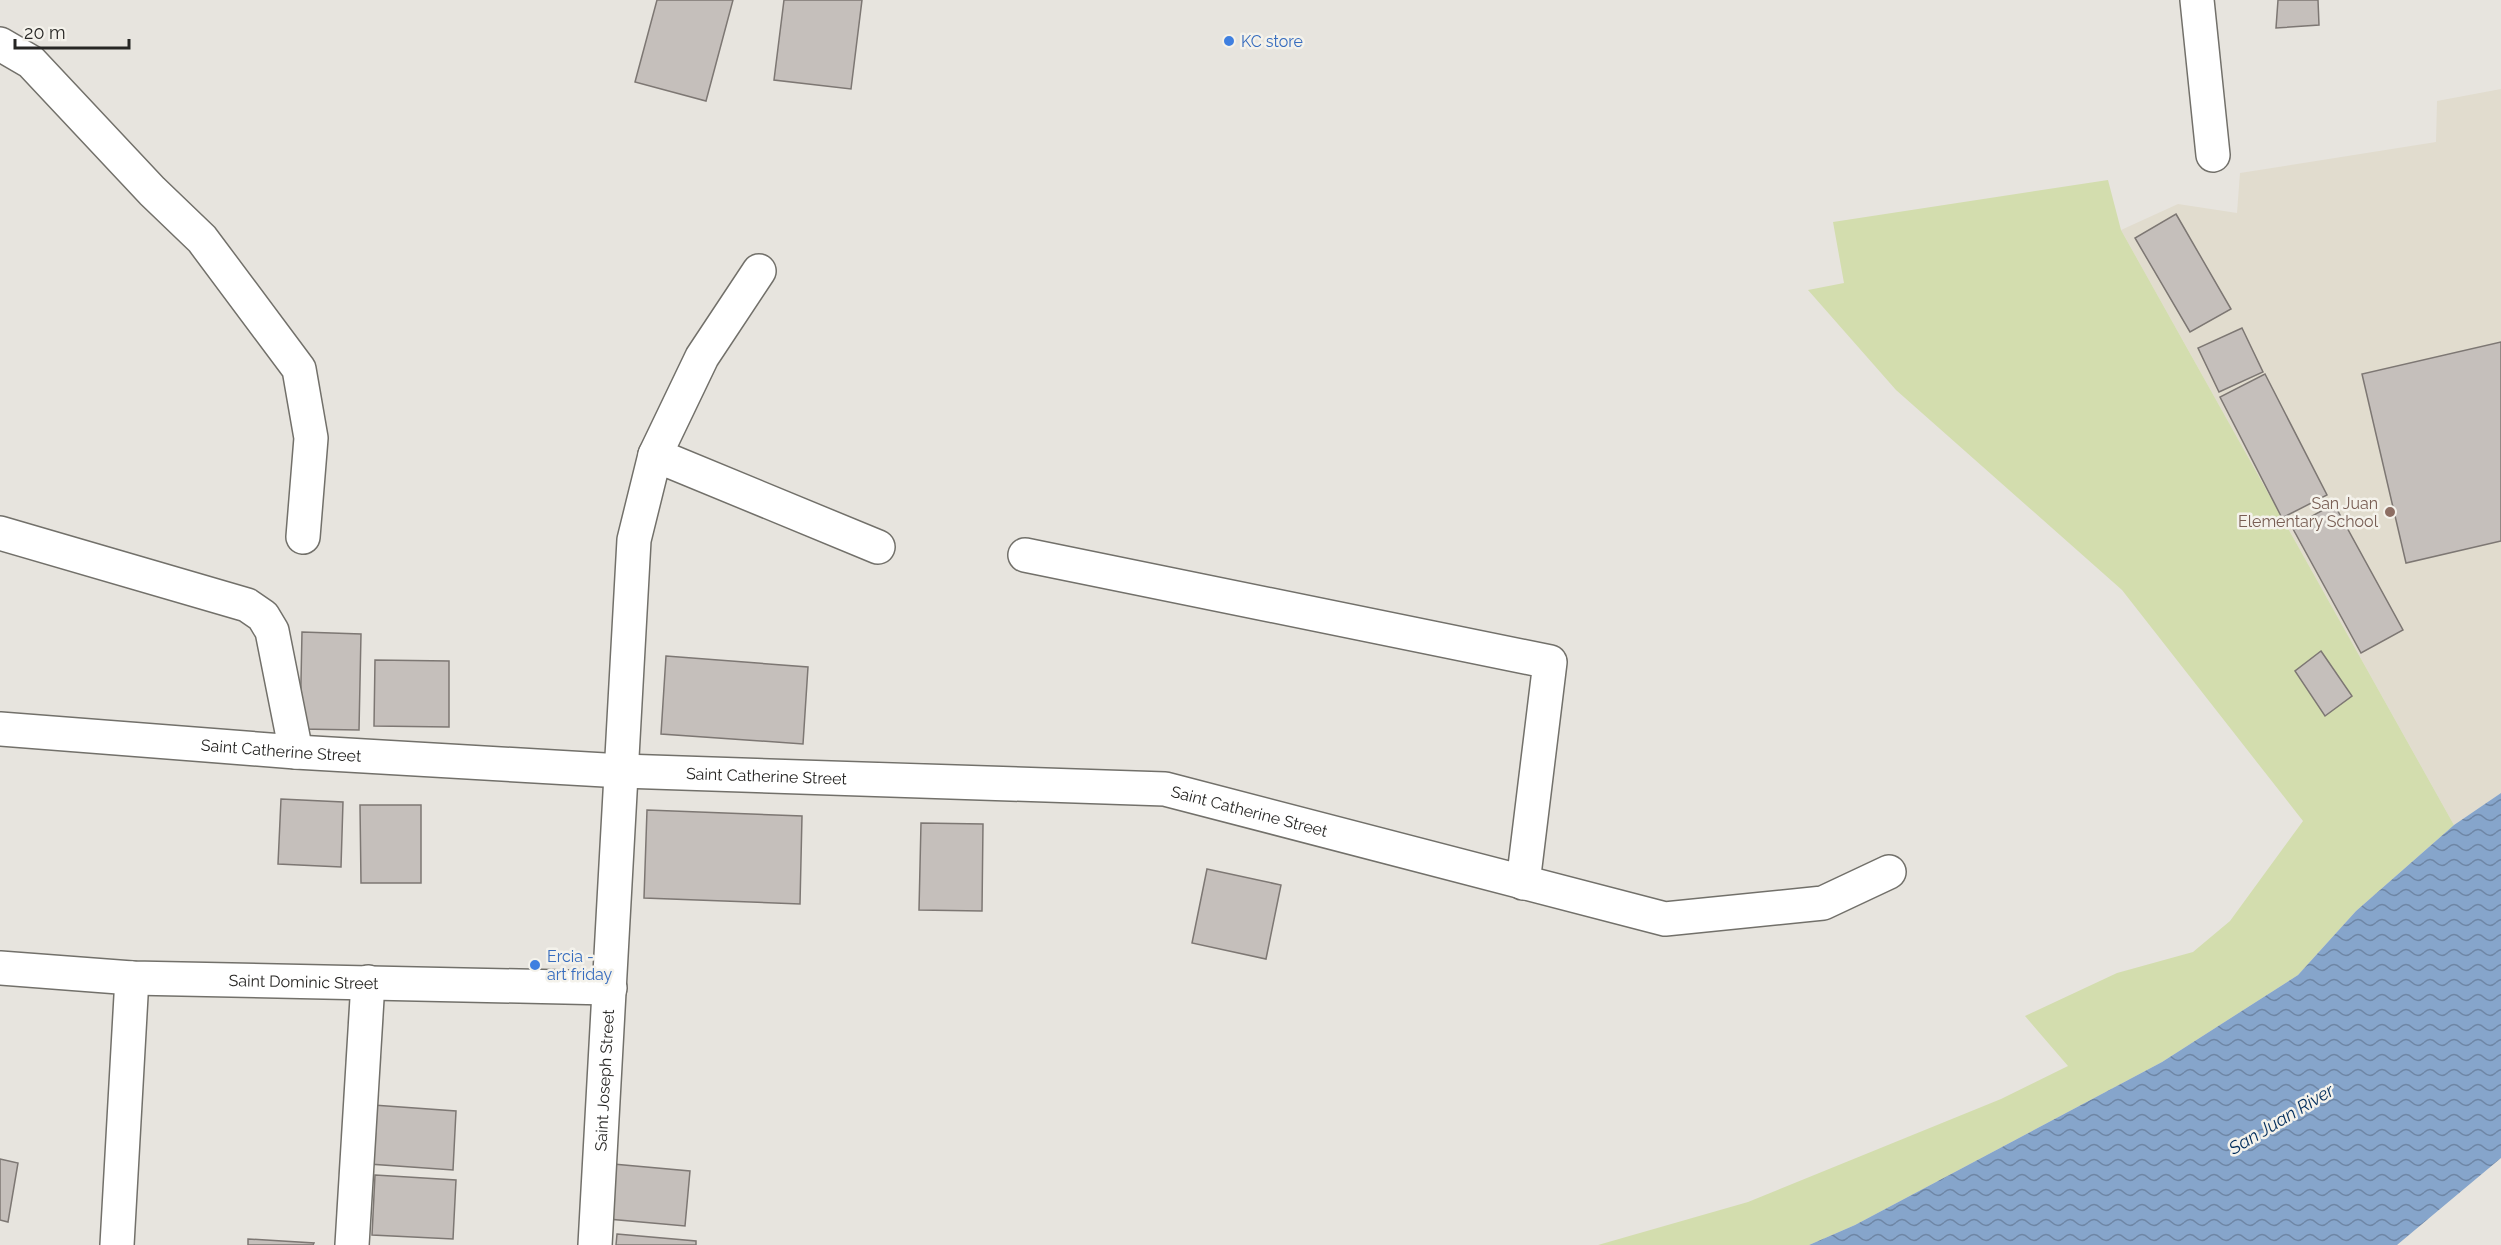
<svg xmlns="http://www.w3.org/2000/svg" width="2501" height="1245" viewBox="0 0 2501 1245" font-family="Raleway,sans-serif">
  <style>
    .built { fill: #e1dcce }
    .green { fill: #d3ddae }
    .water { fill: url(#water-waves) }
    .building { fill: #c5bfbb; stroke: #7d7773; stroke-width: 1.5 }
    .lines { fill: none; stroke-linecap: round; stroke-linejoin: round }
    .minor-casing { stroke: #72706a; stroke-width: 36 }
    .minor { stroke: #fff; stroke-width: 33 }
    .shop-dot { fill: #3f7fe0; stroke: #f4f2eb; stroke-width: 2 }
    .education-dot { fill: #8d6e63; stroke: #f4f2eb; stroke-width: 2 }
    .labels { text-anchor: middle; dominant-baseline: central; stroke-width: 5; stroke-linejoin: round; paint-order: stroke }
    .shop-label { font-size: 16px; fill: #366cbe; stroke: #f4f2eb; text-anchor: start }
    .education-label { font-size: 16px; fill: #785e54; stroke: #f4f2eb; text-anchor: end }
    .street-label { font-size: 16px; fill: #272624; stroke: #f4f2eb }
    .water-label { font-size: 18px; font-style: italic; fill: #012d5c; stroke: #f4f2eb }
  </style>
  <defs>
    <pattern id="water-waves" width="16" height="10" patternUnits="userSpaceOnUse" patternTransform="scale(1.5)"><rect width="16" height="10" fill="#86a5cb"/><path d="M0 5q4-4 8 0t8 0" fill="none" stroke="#6e86a5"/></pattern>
  </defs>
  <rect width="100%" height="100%" fill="#e7e4de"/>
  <polygon class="built" points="2501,89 2501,793 2454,825 2121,230 2178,204 2237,213 2240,173 2436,142 2437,101"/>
  <polygon class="green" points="2108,180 2121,230 2454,825 2356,911 2298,975 2162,1062 1855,1225 1809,1245 1598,1245 1748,1202 2001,1099 2068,1066 2025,1016 2117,973 2193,952 2230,921 2303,821 2122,590 1896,390 1808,290 1844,283 1833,222"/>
  <polygon class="water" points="2501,793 2501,1158 2397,1245 1809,1245 1855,1225 2162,1062 2298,975 2356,911 2454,825"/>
  <g class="building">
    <polygon points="657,0 733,0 706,101 635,82"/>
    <polygon points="784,0 862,0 851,89 774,80"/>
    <polygon points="2278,0 2318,0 2319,25 2276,28"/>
    <polygon points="2176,214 2231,309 2190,332 2135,238"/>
    <polygon points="2242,328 2263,372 2219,392 2198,348"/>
    <polygon points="2501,342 2501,541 2406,563 2362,374"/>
    <polygon points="2265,374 2327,495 2282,518 2220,397"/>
    <polygon points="2334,504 2403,630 2361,653 2292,527"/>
    <polygon points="302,632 361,634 359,730 300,729"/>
    <polygon points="2321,651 2352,696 2325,716 2295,671"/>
    <polygon points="666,656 808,667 803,744 661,734"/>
    <polygon points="375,660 449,661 449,727 374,726"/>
    <polygon points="281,799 343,802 341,867 278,864"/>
    <polygon points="360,805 421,805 421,883 361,883"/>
    <polygon points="647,810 802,816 800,904 644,898"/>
    <polygon points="921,823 983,824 982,911 919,910"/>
    <polygon points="1207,869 1281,885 1266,959 1192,943"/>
    <polygon points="373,1105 456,1111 453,1170 369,1164"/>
    <polygon points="0,1159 18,1163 8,1222 0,1220"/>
    <polygon points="613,1164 690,1171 685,1226 608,1219"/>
    <polygon points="375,1175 456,1180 453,1239 372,1235"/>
    <polygon points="617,1234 696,1241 696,1245 616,1245"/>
    <polygon points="248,1239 314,1243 313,1245 248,1245"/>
  </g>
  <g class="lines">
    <g class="minor-casing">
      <g id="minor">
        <polyline points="2197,0 2213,155"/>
        <polyline points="0,44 31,62 152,191 202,239 299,369 311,438 303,537"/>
        <polyline points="655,455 702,357 759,271"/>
        <polyline points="0,533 247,605 263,616 272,631 296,752"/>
        <polyline points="1025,555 1550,662 1523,883"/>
        <path id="s1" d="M 0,729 L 296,752 L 622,771 L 1165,789 L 1665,919 L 1823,903 L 1889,872"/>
        <path id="s2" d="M 0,968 L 132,978 L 610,988"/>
        <polyline points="117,1245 132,978"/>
        <polyline points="352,1245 368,982"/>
        <path id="s3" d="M 595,1245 L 634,540 L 655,455 L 878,547"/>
      </g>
    </g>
    <use href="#minor" class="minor"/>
  </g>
  <g class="shop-dot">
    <circle cx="1229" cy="41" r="6"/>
    <circle cx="535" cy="965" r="6"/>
  </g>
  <circle class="education-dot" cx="2390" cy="512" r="6"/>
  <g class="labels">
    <g class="shop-label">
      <text x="1241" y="41">KC store</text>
      <text x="547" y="956">Ercia -<tspan x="547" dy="18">art friday</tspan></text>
    </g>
    <g class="education-label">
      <text x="2378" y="503">San Juan<tspan x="2378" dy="18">Elementary School</tspan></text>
    </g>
    <g class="street-label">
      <text stroke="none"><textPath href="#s1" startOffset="282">Saint Catherine Street</textPath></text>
      <text stroke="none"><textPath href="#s1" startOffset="768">Saint Catherine Street</textPath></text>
      <text stroke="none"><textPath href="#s1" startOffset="1254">Saint Catherine Street</textPath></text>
      <text stroke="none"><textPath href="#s2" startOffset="304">Saint Dominic Street</textPath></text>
      <text stroke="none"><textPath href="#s3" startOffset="165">Saint Joseph Street</textPath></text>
    </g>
    <g class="water-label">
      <text transform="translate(2281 1119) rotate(-31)">San Juan River</text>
    </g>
  </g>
  <path d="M15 39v9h114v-9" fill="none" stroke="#272624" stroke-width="3"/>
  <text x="24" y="39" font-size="18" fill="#272624" stroke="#f4f2eb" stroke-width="4.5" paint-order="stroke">20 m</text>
</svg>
